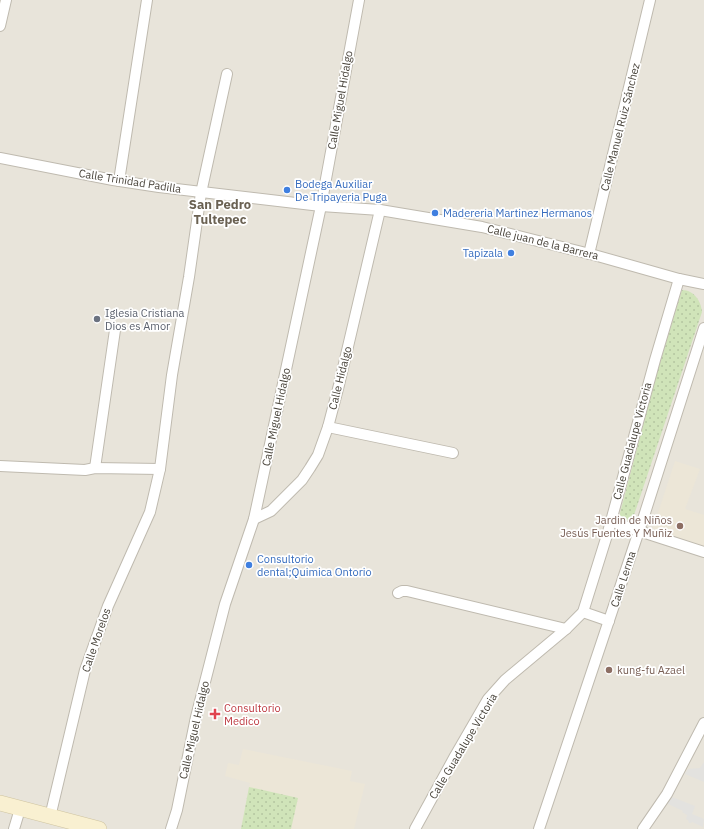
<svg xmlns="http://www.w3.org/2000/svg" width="704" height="829" viewBox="0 0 704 829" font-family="'IBM Plex Sans',sans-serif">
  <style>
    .residential { fill: #e8e4da }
    .education { fill: #ece6d7 }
    .park { fill: url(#park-dots) }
    .parking { fill: #e3e2df }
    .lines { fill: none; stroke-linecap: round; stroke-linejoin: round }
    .street-casing { stroke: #bfbaaf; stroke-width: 12 }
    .secondary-casing { stroke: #cfc4a0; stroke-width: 16 }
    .street { stroke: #fff; stroke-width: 10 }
    .secondary { stroke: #f9f0d1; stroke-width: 15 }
    .shop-dot { fill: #3f7fe0; stroke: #fff; stroke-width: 1.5 }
    .worship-dot { fill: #6b7280; stroke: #fff; stroke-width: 1.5 }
    .education-dot { fill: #8d6e63; stroke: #fff; stroke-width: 1.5 }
    .health-dot { fill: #e0444e; stroke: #fff; stroke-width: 1.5 }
    .labels { text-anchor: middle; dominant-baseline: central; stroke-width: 3.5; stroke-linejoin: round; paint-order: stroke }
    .street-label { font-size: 11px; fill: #48433a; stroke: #fff }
    .shop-label { font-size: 11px; fill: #366cbe; stroke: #fff; text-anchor: start }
    .worship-label { font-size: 11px; fill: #5b616d; stroke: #fff; text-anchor: start }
    .education-label { font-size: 11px; fill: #785e54; stroke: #fff; text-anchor: end }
    .health-label { font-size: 11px; fill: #be3a42; stroke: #fff; text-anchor: start }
    .quarter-label { font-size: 13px; font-weight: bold; fill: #6a6152; stroke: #fff }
  </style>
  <defs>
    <pattern id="park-dots" width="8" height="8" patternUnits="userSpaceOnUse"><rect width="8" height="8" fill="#d0e4b9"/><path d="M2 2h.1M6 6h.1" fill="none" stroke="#b4c5a0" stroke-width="1.8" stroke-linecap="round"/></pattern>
  </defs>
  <rect width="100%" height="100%" fill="#f4f2ec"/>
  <rect class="residential" x="0" y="0" width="704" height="829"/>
  <g class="education">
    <polygon points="675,461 700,469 685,509 704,515 704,547 652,531"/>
    <polygon points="243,749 352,771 350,781 365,784 354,829 241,829 250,783 225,776 228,763 239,765"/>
  </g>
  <g class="park">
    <path d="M 682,290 C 694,290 701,301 702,312 L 633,518 C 628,522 624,521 620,516 L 620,513 L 658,369 Z"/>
    <polygon points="249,787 298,798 291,829 241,829"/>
  </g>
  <g class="parking">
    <polygon points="704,762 704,782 685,774 688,769 700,768"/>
    <polygon points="672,797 695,806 692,814 704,819 703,827 692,822 691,823 689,823 688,820 686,819 687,815 682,812 683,811 666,803"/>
  </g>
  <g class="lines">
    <g class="street-casing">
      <g id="street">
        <polyline points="0,26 6,0"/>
        <polyline points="0,158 113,180 159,187 321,206 380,210 482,227 594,255 679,279 704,284"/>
        <polyline points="119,181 147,0"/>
        <polyline points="589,254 650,0"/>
        <polyline points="328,427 453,453"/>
        <polyline points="0,466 85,470 95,468 160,469"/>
        <polyline points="95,468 115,330"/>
        <polyline points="254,519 271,511 302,480 310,468 318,455 328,427 339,385 380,210"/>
        <polyline points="610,521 639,531 704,552"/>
        <polyline points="398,593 402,591 407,591 566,629"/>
        <polyline points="583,612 609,621"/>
        <polyline points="50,817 85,670 108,606 150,512 160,469 172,375 189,277 201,193 227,74"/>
        <polyline points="14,829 20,809"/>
        <polyline points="171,829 177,810 196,717 225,604 254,519 321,206 359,0"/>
        <polyline points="415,829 455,756 488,699 505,680 566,629 583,612 608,532 655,360 679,279"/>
        <polyline points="539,829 644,516 704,328"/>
        <polyline points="643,829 667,794 704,723"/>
      </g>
    </g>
    <g class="secondary-casing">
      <polyline id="secondary" points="0,803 99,829"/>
    </g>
    <use href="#street" class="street"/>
    <use href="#secondary" class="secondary"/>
  </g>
  <g class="shop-dot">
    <circle cx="287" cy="190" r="4"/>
    <circle cx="435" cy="213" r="4"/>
    <circle cx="511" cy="253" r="4"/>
    <circle cx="249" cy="565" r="4"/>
  </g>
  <circle class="worship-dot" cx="97" cy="319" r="4"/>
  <g class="education-dot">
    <circle cx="680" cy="526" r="4"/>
    <circle cx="609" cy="670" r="4"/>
  </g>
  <path class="health-dot" d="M213 708h4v4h4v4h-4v4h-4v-4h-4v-4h4z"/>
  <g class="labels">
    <g class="street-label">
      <text transform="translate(340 100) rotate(-80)">Calle Miguel Hidalgo</text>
      <text transform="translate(620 127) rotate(-76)">Calle Manuel Ruiz Sánchez</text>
      <text transform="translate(130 181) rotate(9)">Calle Trinidad Padilla</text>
      <text transform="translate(543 242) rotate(14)">Calle juan de la Barrera</text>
      <text transform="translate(340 378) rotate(-76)">Calle Hidalgo</text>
      <text transform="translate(276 417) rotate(-78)">Calle Miguel Hidalgo</text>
      <text transform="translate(632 441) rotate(-75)">Calle Guadalupe Victoria</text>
      <text transform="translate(623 579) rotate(-72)">Calle Lerma</text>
      <text transform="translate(96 640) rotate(-71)">Calle Morelos</text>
      <text transform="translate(194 730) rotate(-77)">Calle Miguel Hidalgo</text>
      <text transform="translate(463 746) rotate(-59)">Calle Guadalupe Victoria</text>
    </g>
    <g class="shop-label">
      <text x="295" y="184">Bodega Auxiliar<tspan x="295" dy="13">De Tripayeria Puga</tspan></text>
      <text x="443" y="213">Madereria Martinez Hermanos</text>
      <text x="503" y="253" text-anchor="end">Tapizala</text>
      <text x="257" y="559">Consultorio<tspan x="257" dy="13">dental;Quimica Ontorio</tspan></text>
    </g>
    <g class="worship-label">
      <text x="105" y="313">Iglesia Cristiana<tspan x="105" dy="13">Dios es Amor</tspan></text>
    </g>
    <g class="education-label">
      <text x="672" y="520">Jardin de Niños<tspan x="672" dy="13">Jesús Fuentes Y Muñiz</tspan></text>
      <text x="617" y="670" text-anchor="start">kung-fu Azael</text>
    </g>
    <g class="health-label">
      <text x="224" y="708">Consultorio<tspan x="224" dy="13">Medico</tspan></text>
    </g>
    <g class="quarter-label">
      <text x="220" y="204">San Pedro<tspan x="220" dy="15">Tultepec</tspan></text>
    </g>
  </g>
</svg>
